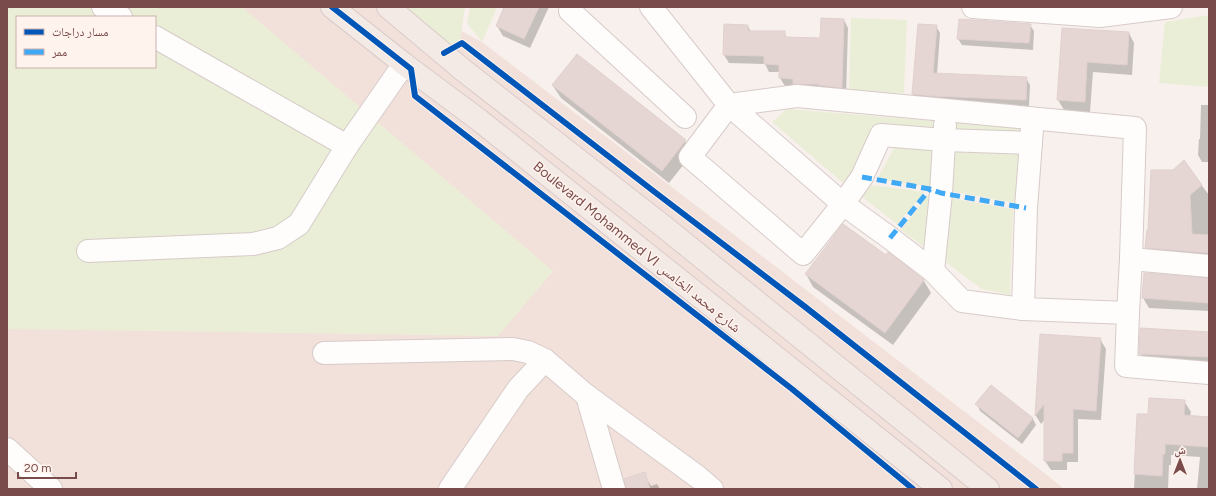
<svg xmlns="http://www.w3.org/2000/svg" width="1216" height="496" viewBox="0 0 1216 496" font-family="Figtree,'Noto Naskh Arabic',sans-serif">
  <style>
    .residential { fill: #f2e1db; fill-rule: evenodd }
    .green { fill: #ebeed6; fill-rule: evenodd }
    .shadow { fill: #0003 }
    .building { fill: #e5d6d4; stroke: #e1d1ce }
    .lines { fill: none; stroke-linecap: round; stroke-linejoin: round }
    .minor-casing { stroke: #d7cbc9; stroke-width: 24 }
    .major-casing { stroke: #dacbc9; stroke-width: 24 }
    .minor { stroke: #fefdfc; stroke-width: 22 }
    .major { stroke: #f3eae6; stroke-width: 22 }
    .quiet { stroke: #3fa9f5; stroke-width: 5; stroke-dasharray: 10 5; stroke-linecap: butt }
    .cycleway-casing { stroke: #fff3ee; stroke-width: 8 }
    .cycleway { stroke: #0057b8; stroke-width: 6 }
    .labels { text-anchor: middle; dominant-baseline: central; stroke-width: 3; stroke-linejoin: round; paint-order: stroke }
    .street-label { font-size: 14px; fill: #794b4a; stroke: #fff3ee }
  </style>
  <rect width="100%" height="100%" fill="#f8f0ec"/>
  <path class="residential" d="M 7,7 L 417,7 L 482,42 L 728,230 L 1047,475 L 1064,489 L 7,489 ZM 17,17 L 155,17 L 155,67 L 17,67 Z"/>
  <g class="green">
    <path d="M 7,7 L 242,7 L 553,271 L 498,336 L 7,329 ZM 17,17 L 155,17 L 155,67 L 17,67 Z"/>
    <polygon points="405,7 465,7 457,59"/>
    <polygon points="470,7 497,7 482,42 467,23"/>
    <polygon points="1209,15 1209,87 1159,83 1165,22"/>
    <polygon points="851,18 907,20 904,93 849,91"/>
    <polygon points="787,109 936,121 936,133 878,129 849,188 772,122"/>
    <polygon points="953,119 1022,124 1021,138 952,133"/>
    <polygon points="898,141 935,145 931,187 877,179"/>
    <polygon points="951,145 1019,150 1015,203 949,191"/>
    <polygon points="872,185 925,192 897,224 861,196"/>
    <polygon points="930,193 927,249 901,230"/>
    <polygon points="949,198 1013,209 1010,295 982,289 943,260"/>
  </g>
  <g class="shadow">
    <polygon points="505,7 549,7 530,48 503,36 497,26"/>
    <polygon points="844,20 848,28 846,96 796,87 785,86 780,78 780,72 769,72 765,64 729,63 724,55 748,26 751,32 784,32 787,38 821,39"/>
    <polygon points="1030,25 1034,31 1033,50 962,45 958,39"/>
    <polygon points="936,26 940,33 937,75 1026,78 1030,85 1029,106 936,103 917,101 913,94"/>
    <polygon points="1063,29 1129,33 1134,43 1132,75 1093,72 1090,112 1064,110 1058,100"/>
    <polygon points="577,56 685,141 692,154 669,183 561,98 553,86"/>
    <polygon points="1201,105 1209,105 1209,162 1202,162 1198,155 1199,139 1200,139"/>
    <polygon points="1184,162 1209,195 1209,262 1152,257 1146,248 1149,231 1173,171"/>
    <polygon points="889,254 924,281 931,293 893,345 813,287 806,274 886,257"/>
    <polygon points="1145,274 1209,279 1209,311 1149,308 1143,298"/>
    <polygon points="1209,333 1209,367 1146,363 1140,353"/>
    <polygon points="1041,335 1100,339 1106,349 1101,420 1078,419 1078,462 1067,462 1067,470 1051,470 1045,461 1045,419 1041,424 1036,416"/>
    <polygon points="991,386 1033,419 1036,425 1022,444 980,411 977,404"/>
    <polygon points="1184,401 1191,412 1190,416 1209,417 1209,489 1197,489 1200,457 1171,455 1171,465 1169,465 1168,489 1134,489 1138,415 1149,415"/>
    <polygon points="644,474 651,486 657,484 660,489 628,489"/>
  </g>
  <g class="building">
    <polygon points="504,7 539,7 524,39 496,26"/>
    <polygon points="821,18 844,19 842,88 818,85 818,84 793,84 793,79 779,78 779,65 764,64 764,56 723,55 724,24 748,25 748,31 785,31 785,37 820,38"/>
    <polygon points="959,19 1031,24 1029,43 957,39"/>
    <polygon points="918,24 937,25 933,73 1027,77 1026,100 932,96 912,94"/>
    <polygon points="1062,28 1129,32 1127,65 1087,62 1085,102 1057,100"/>
    <polygon points="577,54 686,140 662,171 552,85"/>
    <polygon points="1184,160 1202,185 1190,195 1192,234 1209,235 1209,253 1145,248 1147,230 1148,230 1151,170 1173,170"/>
    <polygon points="843,224 886,255 888,252 924,280 885,333 805,274"/>
    <polygon points="1144,273 1209,278 1209,303 1142,298"/>
    <polygon points="1140,328 1209,332 1209,357 1139,354"/>
    <polygon points="1040,334 1101,338 1096,411 1073,409 1073,453 1062,453 1062,461 1044,461 1044,404 1035,416"/>
    <polygon points="991,385 1033,418 1018,438 975,404"/>
    <polygon points="1149,398 1185,400 1184,415 1209,417 1209,447 1165,444 1165,454 1163,454 1162,476 1134,474 1137,414 1148,414"/>
    <polygon points="645,472 650,489 626,489 624,479"/>
  </g>
  <g class="lines">
    <g class="minor-casing">
      <g id="minor">
        <polyline points="103,7 121,17"/>
        <polyline points="572,7 570,11 685,117"/>
        <polyline points="651,7 729,105 843,204 890,238 933,271 962,301 1023,309 1128,313 1131,259"/>
        <polyline points="973,7 1100,16 1171,7"/>
        <polyline points="155,37 347,146"/>
        <polyline points="1031,143 944,140 881,135 862,177 843,204 803,254 690,157 729,105 797,96 1135,128 1131,259 1209,266"/>
        <polyline points="88,251 253,244 278,238 299,224 347,146 404,64"/>
        <polyline points="933,271 941,193 945,125"/>
        <polyline points="1023,309 1026,208 1032,129"/>
        <polyline points="1128,313 1126,366 1209,373"/>
        <polyline points="324,353 513,349 528,352 545,360 587,396 698,477 712,489"/>
        <polyline points="587,396 614,489"/>
        <polyline points="7,449 51,489"/>
        <polyline points="450,489 518,389 545,360"/>
      </g>
    </g>
    <g class="major-casing">
      <g id="major">
        <polyline points="332,7 404,64 479,120 941,489"/>
        <polyline points="388,7 463,70 663,226 988,489"/>
      </g>
    </g>
    <use href="#minor" class="minor"/>
    <use href="#major" class="major"/>
    <g class="quiet">
      <polyline points="862,177 930,189 941,193 1026,208"/>
      <polyline points="890,238 930,189"/>
    </g>
    <g class="cycleway-casing">
      <g id="cycleway">
        <polyline points="332,7 411,69 415,96 792,389 913,489"/>
        <polyline points="444,53 462,43 656,193 804,306 1036,489"/>
      </g>
    </g>
    <use href="#cycleway" class="cycleway"/>
  </g>
  <g class="labels">
    <g class="street-label">
      <text transform="translate(637 247) rotate(39)">Boulevard Mohammed VI شارع محمد الخامس</text>
    </g>
  </g>
  <rect width="1216" height="496" fill="none" stroke="#794b4a" stroke-width="16"/>
  <rect x="16" y="16" width="140" height="52" fill="#fff3ee" stroke="#c9b0ac"/>
  <rect x="24" y="29" width="20" height="6" fill="#0057b8" stroke="#c9b0ac"/>
  <text x="52" y="36" font-size="12" fill="#794b4a">مسار دراجات</text>
  <rect x="24" y="49" width="20" height="6" fill="#3fa9f5" stroke="#c9b0ac"/>
  <text x="52" y="56" font-size="12" fill="#794b4a">ممر</text>
  <g transform="translate(1180 460)" stroke="#fff3ee" stroke-width="3" paint-order="stroke">
  <path d="M0-3L7 15L0 10L-7 15Z" fill="#794b4a"/>
  <text y="-6" font-size="11" font-weight="bold" text-anchor="middle" fill="#794b4a">ش</text>
  </g>
  <path d="M18 472v6h58v-6" fill="none" stroke="#794b4a" stroke-width="2"/>
  <text x="24" y="472" font-size="12" fill="#794b4a" stroke="#fff3ee" stroke-width="3" paint-order="stroke">20 m</text>
</svg>
